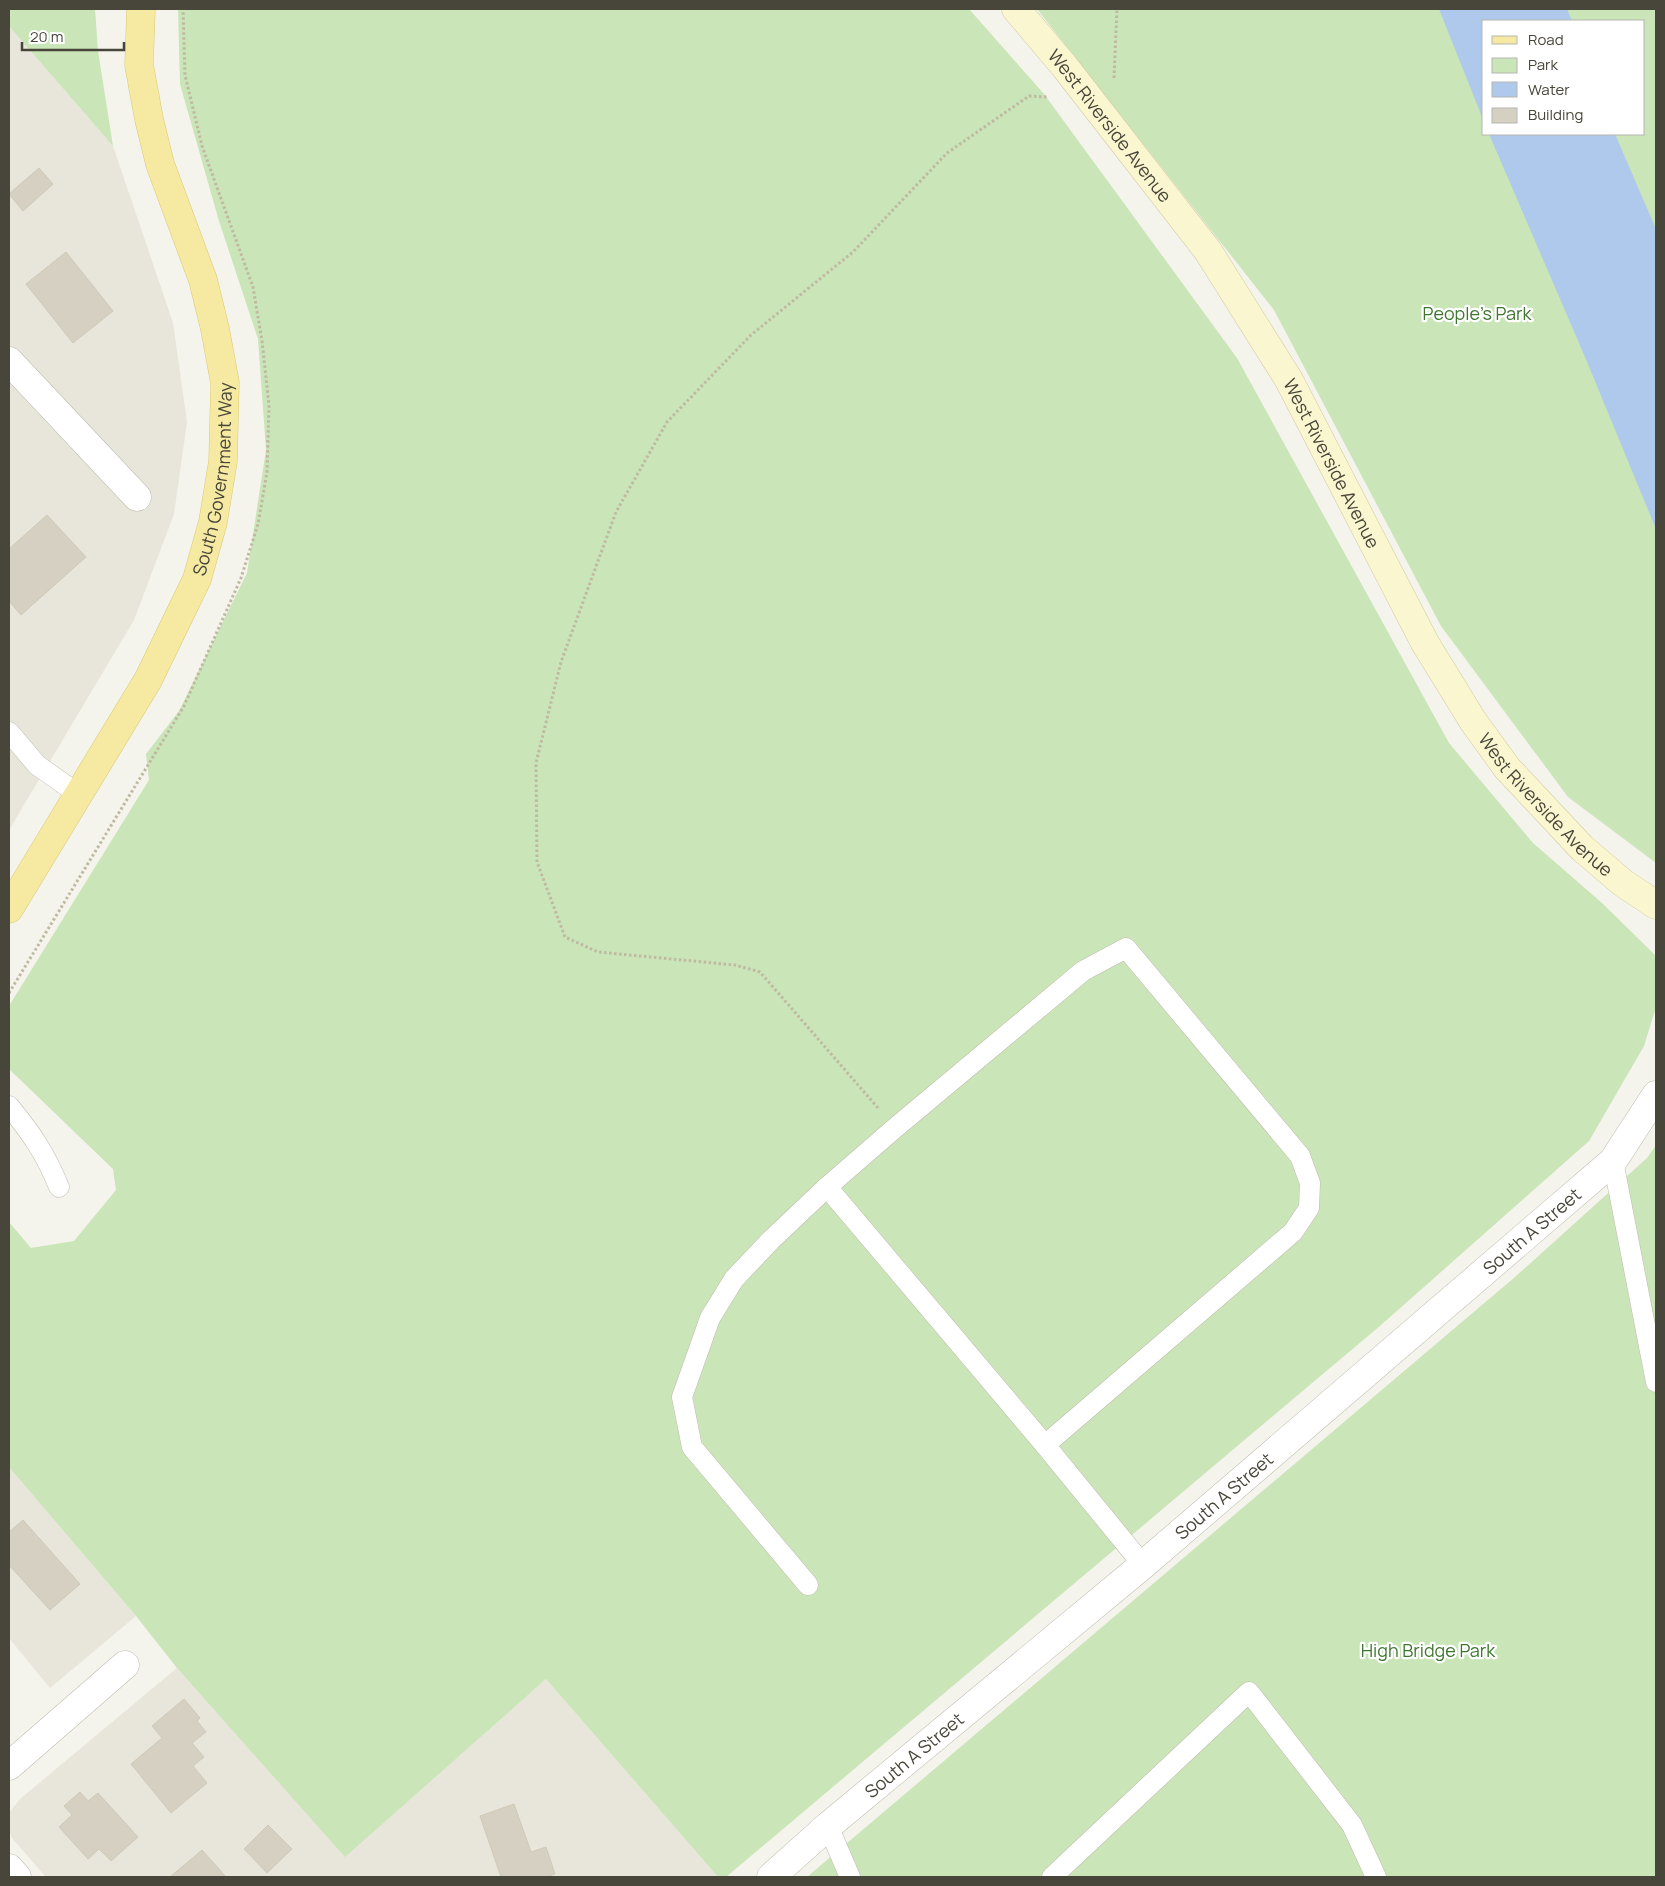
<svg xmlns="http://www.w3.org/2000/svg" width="1665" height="1886" viewBox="0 0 1665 1886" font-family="Manrope,sans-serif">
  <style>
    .residential { fill: #e8e6da }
    .green { fill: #cae5b8; fill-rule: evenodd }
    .water { fill: #aec9eb }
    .building { fill: #d5d0c2; stroke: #cfc9b6 }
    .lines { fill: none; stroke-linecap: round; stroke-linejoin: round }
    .service-casing { stroke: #bfbcaf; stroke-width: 21 }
    .minor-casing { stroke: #bfbcaf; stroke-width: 29 }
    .secondary-casing { stroke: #d0ca9f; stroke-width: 29 }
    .primary-casing { stroke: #daca74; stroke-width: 29 }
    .path { stroke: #c0b9a1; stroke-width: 3; stroke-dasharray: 2.5 2.5; stroke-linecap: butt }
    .service { stroke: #fff; stroke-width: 20 }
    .minor { stroke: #fff; stroke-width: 28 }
    .secondary { stroke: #faf6d0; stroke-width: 28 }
    .primary { stroke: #f6eaa3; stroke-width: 28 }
    .labels { text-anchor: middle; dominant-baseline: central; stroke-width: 4.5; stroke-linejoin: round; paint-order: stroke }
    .street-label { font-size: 18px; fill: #48453a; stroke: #fff }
    .park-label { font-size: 18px; fill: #417631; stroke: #fff }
  </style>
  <rect width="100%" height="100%" fill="#f4f3ec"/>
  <g class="residential">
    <polygon points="9,26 113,146 173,323 187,422 174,514 134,620 9,830"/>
    <polygon points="9,1467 136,1616 50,1688 9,1638"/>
    <polygon points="177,1668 345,1856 546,1679 718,1877 46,1877 12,1838 9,1830 9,1813 20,1799"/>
  </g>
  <g class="green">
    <polygon points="9,9 95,9 98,51 113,146 9,26"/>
    <polygon points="178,9 969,9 1044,94 1237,358 1449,743 1533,843 1602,903 1656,956 1656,1007 1644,1046 1589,1141 1381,1325 726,1877 718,1877 546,1679 345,1857 177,1668 136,1616 9,1467 9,1222 31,1248 74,1241 116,1190 113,1169 9,1069 9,1006 149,780 146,754 179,711 247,573 266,450 258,339 219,221 180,84"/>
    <path d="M 1037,9 L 1656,9 L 1656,863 L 1568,797 L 1441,626 L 1274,310 ZM 1484,21 L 1644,21 L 1644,134 L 1484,134 Z"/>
    <polygon points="1656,1145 1656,1877 807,1877 1515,1277 1647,1158"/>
  </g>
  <g class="water">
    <polygon points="1439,9 1567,9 1572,21 1484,21 1484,122"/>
    <polygon points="1489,134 1615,134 1656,229 1656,529 1585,357"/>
  </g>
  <g class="building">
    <polygon points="39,168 53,184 23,211 9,194"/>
    <polygon points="66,252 113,311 73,343 26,284"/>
    <polygon points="47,515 86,557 21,615 9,601 9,549"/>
    <polygon points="23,1520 80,1584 50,1610 9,1565 9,1532"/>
    <polygon points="184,1699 200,1718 197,1721 206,1732 192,1743 204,1757 193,1766 207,1783 171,1813 131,1764 162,1738 152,1726"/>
    <polygon points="80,1792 88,1801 98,1793 138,1837 111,1861 99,1849 88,1859 59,1827 72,1815 64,1806"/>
    <polygon points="514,1804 531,1852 546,1847 555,1874 546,1877 501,1877 480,1816"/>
    <polygon points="268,1825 292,1849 267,1873 244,1849"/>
    <polygon points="202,1850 226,1877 170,1877"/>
  </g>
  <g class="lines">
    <g class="service-casing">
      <g id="service">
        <polyline points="9,732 37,765 78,794"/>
        <path d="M 9,1106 C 32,1134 45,1153 59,1187"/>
        <polyline points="1613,1161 1656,1382"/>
        <polyline points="827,1187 1045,1445 1143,1565"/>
        <polyline points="808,1585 692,1447 682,1397 710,1318 734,1279 771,1240 827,1187 895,1128 1083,971 1126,948 1300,1156 1310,1183 1309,1208 1293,1232 1045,1445"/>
        <polyline points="828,1826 850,1877"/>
        <polyline points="1052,1877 1249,1692 1352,1825 1376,1877"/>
      </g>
    </g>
    <g class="minor-casing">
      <g id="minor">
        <polyline points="9,361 137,497"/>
        <polyline points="9,1766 125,1665"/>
        <polyline points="9,1868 17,1877"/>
        <path id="s1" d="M 771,1877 L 828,1826 L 1143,1565 L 1613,1161 L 1656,1095"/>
      </g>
    </g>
    <g class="secondary-casing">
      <g id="secondary">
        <path id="s2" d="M 1016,9 L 1065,67 L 1208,251 L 1289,380 L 1425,643 L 1473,721 L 1507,768 L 1582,848 L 1623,883 L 1656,905"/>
      </g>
    </g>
    <g class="primary-casing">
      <g id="primary">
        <path id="s3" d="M 9,909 L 148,680 L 197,579 L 213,522 L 223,461 L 225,383 L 215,329 L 203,280 L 160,164 L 149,119 L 139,65 L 141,9"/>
      </g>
    </g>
    <g class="path">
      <polyline points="1114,78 1117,9"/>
      <polyline points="9,993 184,706 241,578 258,524 267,472 269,405 262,341 253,287 202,146 185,75 183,9"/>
      <polyline points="878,1108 760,972 735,965 598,952 565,937 537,862 536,763 561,662 616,512 667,422 751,335 853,252 947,153 1029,96 1047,97"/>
    </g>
    <use href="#service" class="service"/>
    <use href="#minor" class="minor"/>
    <use href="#secondary" class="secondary"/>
    <use href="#primary" class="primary"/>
  </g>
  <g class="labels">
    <g class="street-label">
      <text stroke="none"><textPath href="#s2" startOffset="150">West Riverside Avenue</textPath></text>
      <text stroke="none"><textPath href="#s2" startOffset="555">West Riverside Avenue</textPath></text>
      <text stroke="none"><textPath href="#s3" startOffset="482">South Government Way</textPath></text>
      <text stroke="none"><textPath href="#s2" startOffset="960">West Riverside Avenue</textPath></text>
      <text stroke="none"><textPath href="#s1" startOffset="998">South A Street</textPath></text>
      <text stroke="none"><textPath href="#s1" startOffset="592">South A Street</textPath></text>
      <text stroke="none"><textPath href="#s1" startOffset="188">South A Street</textPath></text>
    </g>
    <g class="park-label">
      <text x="1477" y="313">People's Park</text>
      <text x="1428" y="1650">High Bridge Park</text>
    </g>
  </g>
  <rect width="1665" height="1886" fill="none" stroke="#48453a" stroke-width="20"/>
  <rect x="1482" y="20" width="162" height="115" fill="#ffffff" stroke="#b6b5b0"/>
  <rect x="1492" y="36" width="25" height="8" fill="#f6eaa3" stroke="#b6b5b0"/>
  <text x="1528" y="45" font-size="15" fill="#48453a">Road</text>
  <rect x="1492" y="58" width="25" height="15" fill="#cae5b8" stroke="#b6b5b0"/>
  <text x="1528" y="70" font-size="15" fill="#48453a">Park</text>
  <rect x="1492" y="82" width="25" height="15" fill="#aec9eb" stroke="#b6b5b0"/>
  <text x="1528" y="95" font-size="15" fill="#48453a">Water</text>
  <rect x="1492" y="108" width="25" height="15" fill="#d5d0c2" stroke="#b6b5b0"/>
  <text x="1528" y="120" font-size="15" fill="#48453a">Building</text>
  <path d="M22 42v8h102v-8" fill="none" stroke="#48453a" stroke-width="2.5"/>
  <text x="30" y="42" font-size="15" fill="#48453a" stroke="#ffffff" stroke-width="4" paint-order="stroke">20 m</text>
</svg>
